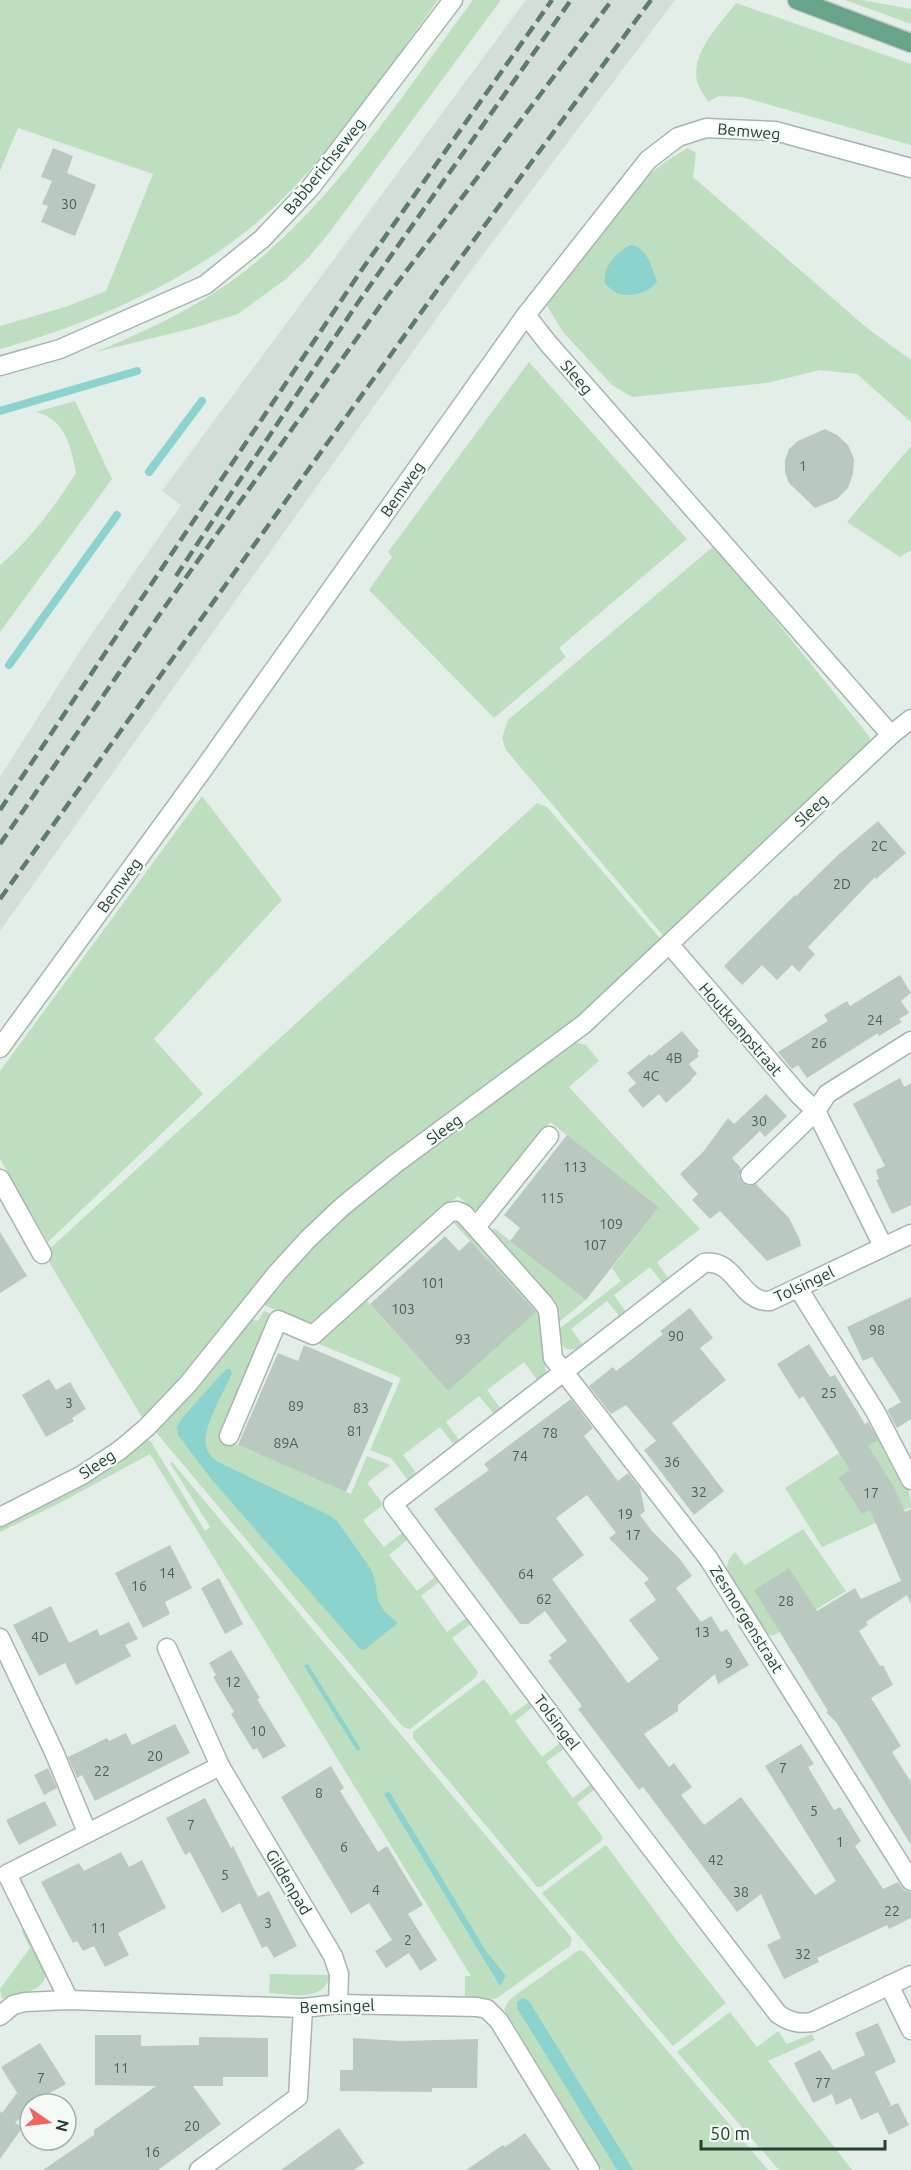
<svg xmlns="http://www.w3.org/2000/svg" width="911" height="2170" viewBox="0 0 911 2170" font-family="Ubuntu,sans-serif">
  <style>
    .built { fill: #d2ded6 }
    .green { fill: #bddfbf; fill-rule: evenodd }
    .water { fill: #8cd3d0 }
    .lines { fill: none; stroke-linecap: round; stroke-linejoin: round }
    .stream { stroke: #8cd3d0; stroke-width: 8 }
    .building { fill: #b9c9c0; fill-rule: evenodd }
    .minor-casing { stroke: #a6b6ae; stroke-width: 21 }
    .tertiary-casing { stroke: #a6b6ae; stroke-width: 21 }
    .primary-casing { stroke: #c1cac6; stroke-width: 21 }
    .minor { stroke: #fff; stroke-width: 18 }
    .tertiary { stroke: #fff; stroke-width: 18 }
    .primary { stroke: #68a489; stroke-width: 18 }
    .rail { stroke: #5e7b6e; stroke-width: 4.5; stroke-dasharray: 12 6; stroke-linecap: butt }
    .labels { text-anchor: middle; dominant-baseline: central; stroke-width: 4.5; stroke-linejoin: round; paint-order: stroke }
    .number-label { font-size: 14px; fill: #486256 }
    .street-label { font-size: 16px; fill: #234033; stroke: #f5faf7 }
  </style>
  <rect width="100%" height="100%" fill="#e4eee8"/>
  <polygon class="built" points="526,0 675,0 464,280 0,931 0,777 82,648 181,505 162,491"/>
  <g class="green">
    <path d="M 0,0 L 438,0 C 386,71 337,148 272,209 C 200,277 94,323 0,349 L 0,326 L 65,307 L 106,291 L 153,174 L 18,128 L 0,171 Z"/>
    <path d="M 473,0 L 501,0 L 329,233 L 308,258 L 286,279 L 238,314 L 194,328 L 96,352 C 145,331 194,309 237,277 C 333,205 402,95 473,0 Z"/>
    <polygon points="845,0 862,0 911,9 911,24"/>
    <path d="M 736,3 L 911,64 L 911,145 L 742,97 L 719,96 L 708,102 C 705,96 699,88 697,81 C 691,52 720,24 736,3 Z"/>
    <path d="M 688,148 L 696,153 L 693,177 L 867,328 L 911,360 L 911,422 L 857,374 L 820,370 L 767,383 L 632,397 L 612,385 L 563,332 L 547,306 C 588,249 625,181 688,148 ZM 630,245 L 618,293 L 605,284 L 614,259 Z"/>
    <polygon points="529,362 687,539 559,648 566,657 494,718 369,590 392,557 388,552"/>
    <path d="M 75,401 L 112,479 L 0,632 L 0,565 C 30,540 55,506 76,473 C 71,446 65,419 36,412 Z"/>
    <polygon points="911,446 911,550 900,557 847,522"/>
    <polygon points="715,545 869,736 870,739 867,746 667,940 506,750 502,738 508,720"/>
    <polygon points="202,796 282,900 154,1039 203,1094 48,1242 0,1159 0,1071"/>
    <polygon points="537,803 547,807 664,943 608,994 560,1032 402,1149 143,1419 46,1257 46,1252"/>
    <path d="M 574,1042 L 586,1045 L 599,1061 L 569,1087 L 700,1229 L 657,1262 L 669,1279 L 663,1284 L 650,1267 L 614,1295 L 626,1312 L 620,1317 L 607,1301 L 571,1329 L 583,1345 C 565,1356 560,1346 559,1329 L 621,1281 L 612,1268 L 659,1207 L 550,1122 L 481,1209 L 473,1210 L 458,1196 L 315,1323 L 307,1324 L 262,1304 C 275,1289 286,1273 300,1259 C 381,1175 482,1112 574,1042 Z"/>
    <polygon points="456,1221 459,1222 539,1311 541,1318 546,1374 538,1381 524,1362 487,1390 501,1409 494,1414 479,1396 446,1422 460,1441 454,1445 440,1427 403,1455 417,1474 408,1480 391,1458 370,1450 401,1378 317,1343 366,1300 448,1391 470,1241 453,1222"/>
    <polygon points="494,1228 586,1300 559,1322 559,1313 555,1303 491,1231"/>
    <polygon points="264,1311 271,1314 219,1437 351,1494 367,1456 390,1465 367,1483 381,1501 382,1506 363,1520 384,1547 402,1533 407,1540 389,1555 417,1591 435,1577 439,1582 421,1596 447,1632 466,1618 471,1624 452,1638 478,1672 476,1677 410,1729 403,1727 155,1431 186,1399 252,1319 258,1321"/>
    <path d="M 872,1428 C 887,1449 911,1480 911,1507 L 822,1547 L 785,1488 L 841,1452 L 839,1447 Z"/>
    <polygon points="147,1439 151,1442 205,1531 210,1527 170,1463 172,1462 572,1938 570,1946 497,1998 492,1999 465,1996 465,1976 471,1976 150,1454 58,1504 0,1532 0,1526"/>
    <path d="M 803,1529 L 846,1591 L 773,1636 L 765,1633 L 727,1569 C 727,1562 730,1557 735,1552 L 745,1565 Z"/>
    <polygon points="484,1679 511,1715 529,1702 533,1707 515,1721 542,1757 560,1743 565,1748 546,1762 573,1798 591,1784 595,1789 577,1803 603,1837 601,1841 541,1887 537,1887 413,1738 413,1732"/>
    <polygon points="606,1845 677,1941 726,2003 673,2046 542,1893"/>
    <path d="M 21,1930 L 31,1934 L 47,1973 C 39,1998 21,1988 2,1999 L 0,1989 L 30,1948 Z"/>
    <polygon points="581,1950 585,1953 768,2170 602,2170 504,2009 510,1999 576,1952"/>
    <path d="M 270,1974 L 331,1975 C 322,2003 293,1994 269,1993 Z"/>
    <polygon points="730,2012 757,2047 778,2031 787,2044 812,2034 815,2040 768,2061 852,2170 779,2170 677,2052"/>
  </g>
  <g class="water">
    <path d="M 630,245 C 647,246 651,267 657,281 C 650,293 631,298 617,293 C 613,291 609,287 605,284 C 602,267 616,253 630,245 Z"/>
    <path d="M 226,1369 L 230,1369 L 232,1373 C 225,1390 202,1428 206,1445 C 207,1453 213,1459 220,1463 L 329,1515 L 337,1521 L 371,1569 L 375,1581 L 378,1600 L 384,1611 L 398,1623 L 364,1650 L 360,1649 L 212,1480 L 178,1435 L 177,1427 L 182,1418 Z"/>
    <polygon points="308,1664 361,1749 357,1751 304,1666"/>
    <polygon points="389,1791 486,1951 506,1976 500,1986 384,1794"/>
    <polygon points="523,1998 529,2001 633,2170 617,2170 517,2008 517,2002"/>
  </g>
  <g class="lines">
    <g class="stream">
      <polyline points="0,411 137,371"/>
      <polyline points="149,472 202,401"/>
      <polyline points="9,665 117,515"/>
    </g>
  </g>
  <g class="building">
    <polygon points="53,148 73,156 67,173 96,185 75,236 41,222 48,206 42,204 52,181 41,177"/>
    <polygon points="825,429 837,435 848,445 854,459 853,474 848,488 837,499 815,508 789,483 785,472 785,460 789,449 798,441"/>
    <polygon points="878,821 906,853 876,879 875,877 808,947 815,954 799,972 792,965 777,980 762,965 742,985 724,966 795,895 796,896 837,856"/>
    <polygon points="900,975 911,993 901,1001 909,1013 899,1019 902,1022 879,1036 878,1033 807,1078 798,1065 792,1069 782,1057 778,1052 828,1021 824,1015 847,1001 850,1006"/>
    <polygon points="682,1031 699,1051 697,1054 699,1056 689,1064 697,1074 691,1079 692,1080 666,1103 659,1094 643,1108 628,1090 636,1083 627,1073 650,1054 651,1056"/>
    <polygon points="900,1078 904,1087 911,1083 911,1205 892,1214 876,1180 879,1179 876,1170 885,1166 853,1104"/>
    <polygon points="766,1094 787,1116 765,1137 760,1131 732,1158 741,1168 739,1177 742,1182 748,1186 756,1184 789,1218 799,1238 801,1246 767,1261 720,1211 710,1219 692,1200 698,1194 680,1174 703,1152 728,1118 734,1124"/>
    <polygon points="567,1135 659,1207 586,1300 510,1241 520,1228 504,1215"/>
    <polygon points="0,1232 27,1276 0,1293"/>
    <polygon points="445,1236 459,1251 470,1241 536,1312 448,1391 370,1304"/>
    <polygon points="911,1297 911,1419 897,1428 887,1410 901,1402 872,1357 863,1361 847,1327"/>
    <polygon points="690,1308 713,1338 700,1348 726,1380 672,1423 724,1491 694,1515 644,1450 656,1441 626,1405 611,1414 589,1386 613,1367 616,1371 632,1359 663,1334 660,1331"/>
    <polygon points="809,1344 830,1377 835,1375 865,1424 868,1422 878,1440 868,1446 894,1487 905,1512 911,1509 911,1605 907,1595 866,1622 868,1625 859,1631 880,1666 883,1665 893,1685 871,1698 901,1746 892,1752 911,1782 911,1845 836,1722 826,1712 828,1711 754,1590 789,1568 817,1611 855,1588 861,1599 901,1581 870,1510 862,1514 838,1477 850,1470 803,1396 799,1399 777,1364"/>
    <polygon points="304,1345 393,1383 346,1492 238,1445 278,1353 298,1361"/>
    <polygon points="49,1379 56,1390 70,1382 86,1409 72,1418 74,1421 46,1437 22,1395"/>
    <path d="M 571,1399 L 593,1428 L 584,1436 L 618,1481 L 628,1473 L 640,1488 L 645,1511 L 640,1515 L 652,1531 L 679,1558 L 692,1576 L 676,1588 L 701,1622 L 711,1616 L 721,1632 L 727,1629 L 749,1665 L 718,1684 L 715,1674 L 678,1705 L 678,1711 L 644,1734 L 669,1767 L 674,1763 L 692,1787 L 681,1795 L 704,1825 L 741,1797 L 815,1895 L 836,1881 L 765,1766 L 801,1744 L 814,1764 L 808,1767 L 834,1810 L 840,1807 L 861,1841 L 855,1846 L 883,1889 L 898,1882 L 905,1891 L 911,1892 L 911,1918 L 889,1929 L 887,1925 L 870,1933 L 817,1958 L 819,1962 L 784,1979 L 767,1945 L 781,1938 L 761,1894 L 737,1912 L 643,1787 L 639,1790 L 578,1709 L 582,1706 L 548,1661 L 552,1658 L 549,1655 L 567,1641 L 545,1611 L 528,1624 L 520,1624 L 434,1509 L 489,1470 L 484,1464 ZM 587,1495 L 616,1533 L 609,1538 L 649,1579 L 644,1583 L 656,1600 L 629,1620 L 659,1659 L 628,1683 L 552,1579 L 584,1555 L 556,1518 Z"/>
    <polygon points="170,1545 192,1588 165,1602 170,1614 143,1628 115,1573"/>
    <polygon points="219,1578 243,1624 225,1634 201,1588"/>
    <polygon points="51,1606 69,1643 97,1629 100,1636 129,1622 138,1639 125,1645 131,1656 76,1685 65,1663 39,1676 13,1625"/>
    <polygon points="231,1650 260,1698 257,1699 286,1746 263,1759 257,1748 253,1750 231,1714 234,1712 213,1677 216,1675 209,1663"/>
    <polygon points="175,1724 190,1753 95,1801 82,1775 77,1778 68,1757 107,1738 109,1741 126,1733 132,1745"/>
    <polygon points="331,1766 344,1788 340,1791 378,1852 387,1846 423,1905 408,1914 437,1960 420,1971 409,1953 386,1968 375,1951 392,1940 369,1903 351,1914 281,1797"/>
    <polygon points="48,1768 57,1788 44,1795 34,1775"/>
    <polygon points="205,1798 231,1848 233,1846 258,1897 269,1891 297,1946 274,1958 267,1946 262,1948 240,1903 222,1913 190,1852 185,1855 166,1818"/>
    <polygon points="45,1801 57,1825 19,1845 6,1820"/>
    <polygon points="121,1852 129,1867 142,1860 166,1908 118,1933 129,1955 105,1967 94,1946 83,1951 77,1941 73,1943 41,1882 79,1863 84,1871"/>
    <polygon points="878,2023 896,2062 875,2072 891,2105 885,2108 898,2103 909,2125 889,2135 878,2112 861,2120 851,2098 836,2105 832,2094 813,2103 794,2063 820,2050 833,2070 865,2055 855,2033"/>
    <polygon points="95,2035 141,2035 141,2046 199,2045 199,2037 268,2038 268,2077 223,2077 223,2086 193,2086 221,2124 158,2170 43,2170 94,2135 94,2130 156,2086 95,2085"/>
    <polygon points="353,2038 400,2041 478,2039 477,2088 432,2088 432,2092 340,2091 340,2070 353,2070"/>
    <polygon points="40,2043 66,2084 30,2104 27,2108 30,2112 15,2122 22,2128 0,2159 0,2111 2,2113 17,2093 24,2104 1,2067"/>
    <polygon points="339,2128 364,2163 354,2170 281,2170"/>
    <polygon points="525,2133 551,2170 466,2170 503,2145 505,2147"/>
  </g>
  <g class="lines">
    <g class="minor-casing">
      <g id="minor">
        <polyline points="526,315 547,342 891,735"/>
        <polyline points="669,944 799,1095 816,1111 827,1094 911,1041"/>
        <polyline points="0,1048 202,771 526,315 648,160 678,137 706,128 775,131 911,168"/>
        <polyline points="750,1175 816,1111 883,1246"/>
        <polyline points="0,1179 42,1254"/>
        <polyline points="476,1227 549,1136"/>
        <path d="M 911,1234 L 770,1301 C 740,1303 736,1258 704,1263 L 393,1504 L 628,1818 L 778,2014 C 790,2022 798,2024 812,2022 L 911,1975"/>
        <polyline points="798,1288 875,1411 911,1480"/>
        <polyline points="229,1436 278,1320 313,1335 450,1212 457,1211 464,1214 544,1304 548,1310 553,1358 708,1558 911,1881"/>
        <polyline points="0,1517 82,1475 120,1450 146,1428 188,1384 277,1273 308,1239 343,1206 395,1164 584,1024 891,735 911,719"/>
        <polyline points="0,1638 54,1752 87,1832"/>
        <polyline points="167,1648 220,1766 333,1956 339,1974 338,2004"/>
        <polyline points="889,1985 911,2030"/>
        <polyline points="69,2000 7,1874 220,1766"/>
        <polyline points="0,2016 13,2005 25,2002 69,2000 303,2008 338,2004 477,2007 487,2009 499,2021 590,2170"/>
        <polyline points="199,2170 298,2097 303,2008"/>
      </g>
    </g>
    <g class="tertiary-casing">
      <polyline id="tertiary" points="0,366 60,349 205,285 262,239 311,187 453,0"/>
    </g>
    <g class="primary-casing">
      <polyline id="primary" points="797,0 911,43"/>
    </g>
    <use href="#minor" class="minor"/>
    <use href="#tertiary" class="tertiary"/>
    <use href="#primary" class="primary"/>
    <g class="rail">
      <polyline points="176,576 357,304 571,0"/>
      <polyline points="0,810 363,268 552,0"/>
      <polyline points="0,844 169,601 385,299 612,0"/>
      <polyline points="0,899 443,282 651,0"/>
    </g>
  </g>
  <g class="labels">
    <g class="number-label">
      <text x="69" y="204">30</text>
      <text x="803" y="466">1</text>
      <text x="879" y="846">2C</text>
      <text x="842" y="884">2D</text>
      <text x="875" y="1020">24</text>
      <text x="819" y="1043">26</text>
      <text x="674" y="1058">4B</text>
      <text x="651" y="1076">4C</text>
      <text x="759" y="1121">30</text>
      <text x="575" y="1167">113</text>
      <text x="552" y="1198">115</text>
      <text x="611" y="1224">109</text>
      <text x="595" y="1245">107</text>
      <text x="433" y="1283">101</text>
      <text x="403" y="1309">103</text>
      <text x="877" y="1330">98</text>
      <text x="676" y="1336">90</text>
      <text x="463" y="1339">93</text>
      <text x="829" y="1393">25</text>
      <text x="69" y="1403">3</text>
      <text x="296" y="1406">89</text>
      <text x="361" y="1408">83</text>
      <text x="355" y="1431">81</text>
      <text x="550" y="1433">78</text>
      <text x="286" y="1443">89A</text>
      <text x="520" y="1456">74</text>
      <text x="672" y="1462">36</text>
      <text x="699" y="1492">32</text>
      <text x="871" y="1493">17</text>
      <text x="625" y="1514">19</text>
      <text x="633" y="1535">17</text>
      <text x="167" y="1573">14</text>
      <text x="526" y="1574">64</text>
      <text x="139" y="1586">16</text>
      <text x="544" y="1599">62</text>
      <text x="786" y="1601">28</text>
      <text x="702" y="1632">13</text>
      <text x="40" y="1637">4D</text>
      <text x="729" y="1663">9</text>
      <text x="233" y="1682">12</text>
      <text x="258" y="1731">10</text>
      <text x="155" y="1756">20</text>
      <text x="783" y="1768">7</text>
      <text x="102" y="1771">22</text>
      <text x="319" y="1793">8</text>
      <text x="814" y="1811">5</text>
      <text x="191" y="1825">7</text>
      <text x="840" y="1842">1</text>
      <text x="344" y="1847">6</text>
      <text x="716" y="1860">42</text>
      <text x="225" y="1875">5</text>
      <text x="376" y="1890">4</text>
      <text x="741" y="1892">38</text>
      <text x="892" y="1911">22</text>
      <text x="268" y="1923">3</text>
      <text x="99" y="1928">11</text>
      <text x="408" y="1940">2</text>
      <text x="803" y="1954">32</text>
      <text x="121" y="2068">11</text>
      <text x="41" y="2078">7</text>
      <text x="823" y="2083">77</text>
      <text x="192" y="2126">20</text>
      <text x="152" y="2152">16</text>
    </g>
    <g class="street-label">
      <text transform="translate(749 131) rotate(5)">Bemweg</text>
      <text transform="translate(324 166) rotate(-51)">Babberichseweg</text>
      <text transform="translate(577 377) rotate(49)">Sleeg</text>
      <text transform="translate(402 489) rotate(-55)">Bemweg</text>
      <text transform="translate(811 810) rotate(-43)">Sleeg</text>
      <text transform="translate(119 885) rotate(-54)">Bemweg</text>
      <text transform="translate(741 1029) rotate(49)">Houtkampstraat</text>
      <text transform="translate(444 1129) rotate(-36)">Sleeg</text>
      <text transform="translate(804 1284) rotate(-25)">Tolsingel</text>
      <text transform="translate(97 1464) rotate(-33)">Sleeg</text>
      <text transform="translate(747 1619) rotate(58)">Zesmorgenstraat</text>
      <text transform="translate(557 1722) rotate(53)">Tolsingel</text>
      <text transform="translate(289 1882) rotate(59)">Gildenpad</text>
      <text transform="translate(337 2006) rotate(-2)">Bemsingel</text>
    </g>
  </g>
  <g transform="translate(48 2122) rotate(104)"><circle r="28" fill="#f5faf7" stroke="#a1b0a9" stroke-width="1.5"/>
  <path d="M0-4.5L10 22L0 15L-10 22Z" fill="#f4635c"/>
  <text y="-9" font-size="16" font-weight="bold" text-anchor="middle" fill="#234033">N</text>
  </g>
  <path d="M701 2140v9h184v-9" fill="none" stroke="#234033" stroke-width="3"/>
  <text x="710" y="2140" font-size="18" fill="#234033" stroke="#f5faf7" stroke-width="4.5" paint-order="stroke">50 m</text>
</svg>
